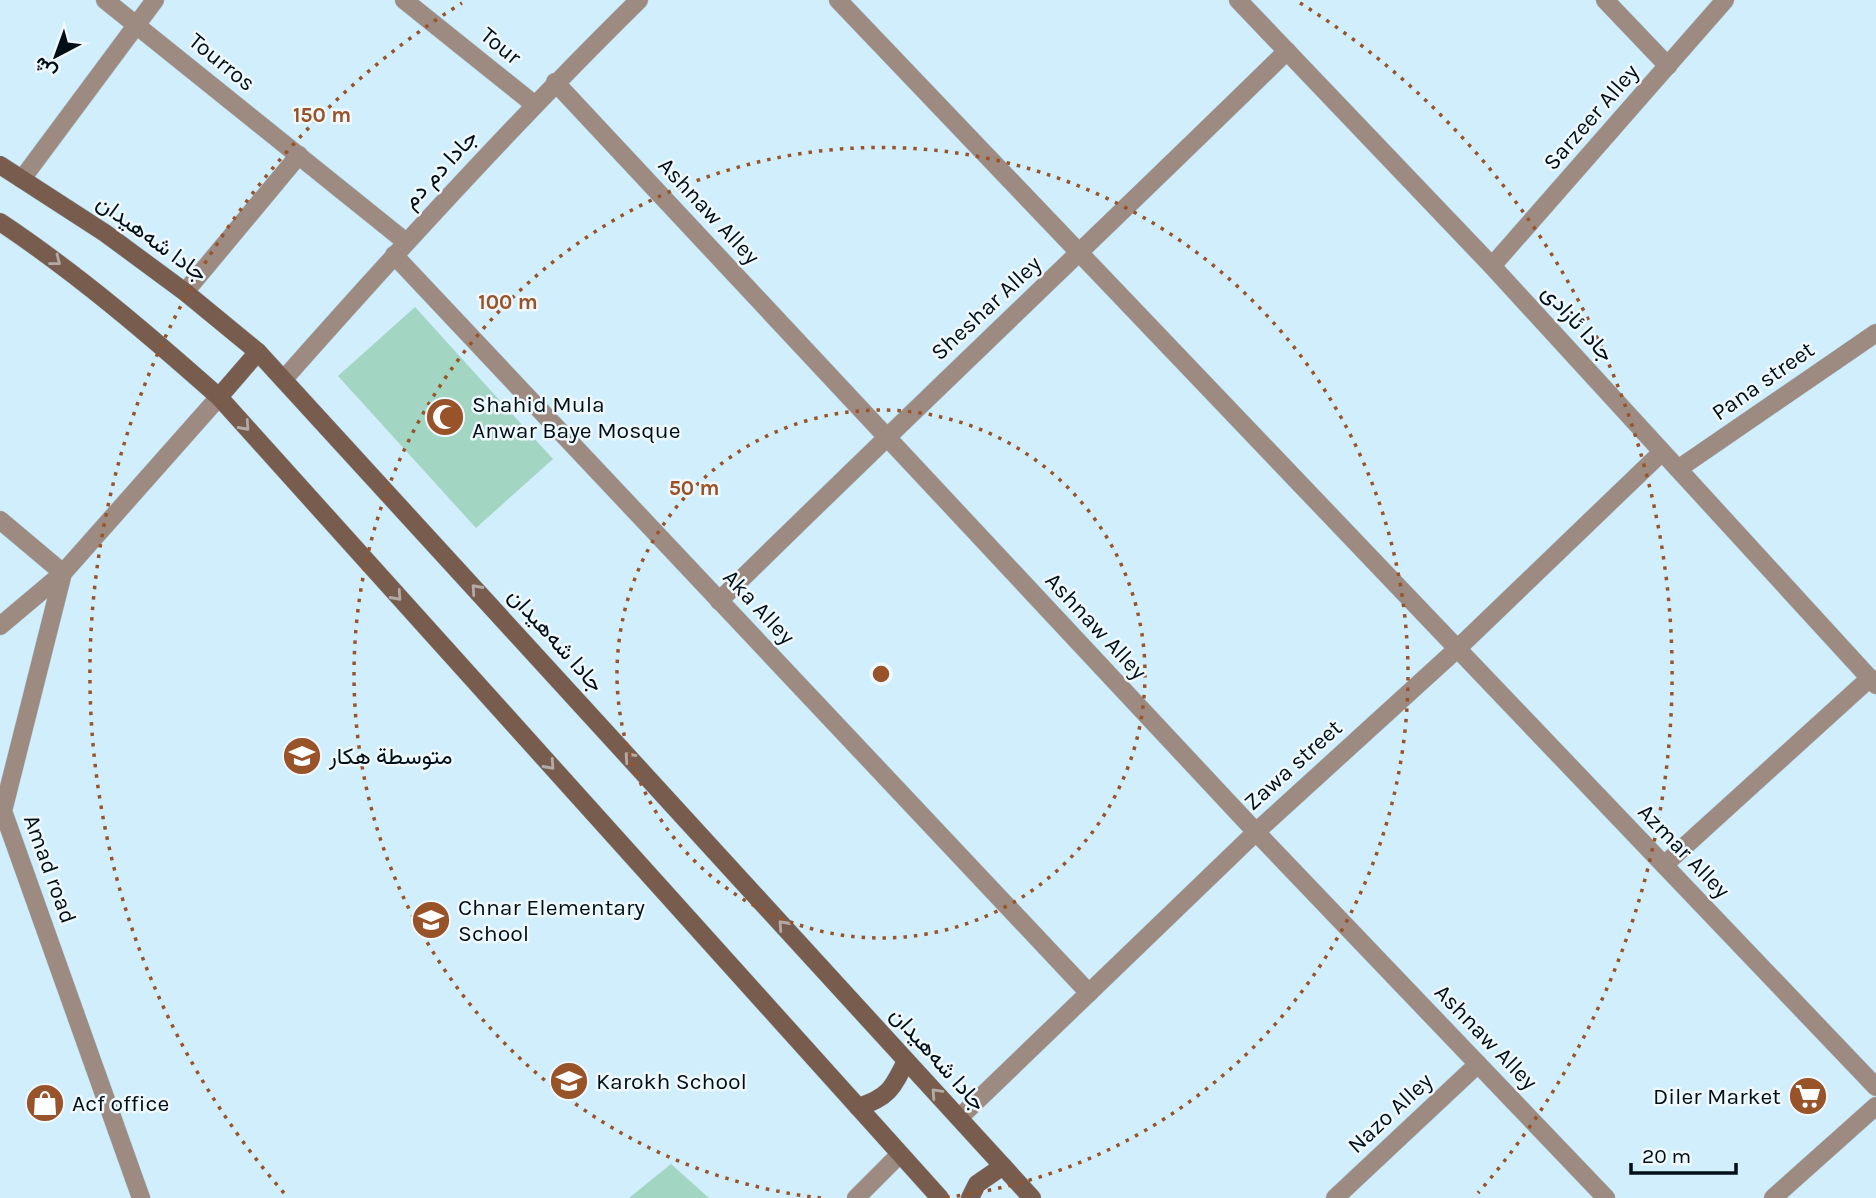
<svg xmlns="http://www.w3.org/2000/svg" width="1876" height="1198" viewBox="0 0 1876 1198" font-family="Karla,Vazirmatn,sans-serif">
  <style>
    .building { fill: #a2d6c2 }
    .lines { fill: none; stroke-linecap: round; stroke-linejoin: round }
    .minor-casing { stroke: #b0cad8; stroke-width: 19 }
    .tertiary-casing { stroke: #b0cad8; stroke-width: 19 }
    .secondary-casing { stroke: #b0cad8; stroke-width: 19 }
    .minor { stroke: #9d8a80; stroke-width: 18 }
    .tertiary { stroke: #9d8a80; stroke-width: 18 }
    .secondary { stroke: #785d4f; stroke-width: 18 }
    .oneway { stroke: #b3aaa6 }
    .ring { fill: none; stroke: #995329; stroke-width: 3.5; stroke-dasharray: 3.5 7 }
    .labels { text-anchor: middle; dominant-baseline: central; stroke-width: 5; stroke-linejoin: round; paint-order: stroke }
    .street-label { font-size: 23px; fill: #000f17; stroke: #eef8fd }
    .poi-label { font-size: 23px; fill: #000f17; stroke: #eef8fd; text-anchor: start }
    .centre { fill: #995329; stroke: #eef8fd; stroke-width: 3.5 }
    .ring-label { font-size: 21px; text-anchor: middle; font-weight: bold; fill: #995329; stroke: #eef8fd; stroke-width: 5; stroke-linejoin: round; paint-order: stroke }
  </style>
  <rect width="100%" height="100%" fill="#d1eefd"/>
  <g class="building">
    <polygon points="415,307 553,459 476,528 338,376"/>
    <polygon points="671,1164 709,1198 629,1198"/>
  </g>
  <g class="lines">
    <g class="minor-casing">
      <g id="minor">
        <polyline points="105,0 406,242"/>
        <polyline points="404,0 535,105"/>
        <polyline points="838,0 1876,1087"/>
        <polyline points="1605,0 1668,66"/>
        <polyline points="555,82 1256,832 1606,1198"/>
        <polyline points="22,179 155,0"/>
        <polyline points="394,255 1089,993"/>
        <polyline points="1492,266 1725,0"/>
        <polyline points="185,292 299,155"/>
        <polyline points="1678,469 1876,333"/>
        <polyline points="0,520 63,573 0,626"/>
        <path d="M 719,601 C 907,416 1099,235 1287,51"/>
        <polyline points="1664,865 1870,678"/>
        <polyline points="959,1118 1256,832 1457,649 1662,452"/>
        <polyline points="141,1198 3,811 63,573 219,397"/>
        <polyline points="856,1198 900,1154"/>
        <polyline points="1335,1198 1478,1064"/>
        <polyline points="1773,1198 1876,1106"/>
      </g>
    </g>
    <g class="tertiary-casing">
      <g id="tertiary">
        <polyline points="1238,0 1492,266 1876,685"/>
        <path d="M 284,379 C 399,249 516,121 639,0"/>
      </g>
    </g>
    <g class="secondary-casing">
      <g id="secondary">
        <polyline points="0,165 105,233 185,292 258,352 1032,1198"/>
        <path d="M 0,222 C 78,274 149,335 219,397 L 940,1198"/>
        <polyline points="219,397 258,352"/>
        <path d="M 858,1107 C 888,1098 893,1088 906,1061"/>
        <polyline points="970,1198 977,1184 1003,1166"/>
      </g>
    </g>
    <use href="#minor" class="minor"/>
    <use href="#tertiary" class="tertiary"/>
    <use href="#secondary" class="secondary"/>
  </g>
  <defs><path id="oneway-chevron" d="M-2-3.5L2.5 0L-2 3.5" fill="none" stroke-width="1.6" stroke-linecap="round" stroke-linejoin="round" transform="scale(1.75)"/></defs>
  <g class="oneway">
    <use href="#oneway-chevron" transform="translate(56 261) rotate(38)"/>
    <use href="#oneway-chevron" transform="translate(245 426) rotate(48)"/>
    <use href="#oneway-chevron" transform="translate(476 589) rotate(-132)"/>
    <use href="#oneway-chevron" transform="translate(397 596) rotate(48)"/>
    <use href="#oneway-chevron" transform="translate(629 757) rotate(-132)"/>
    <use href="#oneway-chevron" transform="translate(550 765) rotate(48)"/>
    <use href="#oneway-chevron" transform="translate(783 925) rotate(-132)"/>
    <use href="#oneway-chevron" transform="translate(936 1093) rotate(-133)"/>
  </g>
  <g class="ring">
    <circle cx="881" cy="674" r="264"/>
    <path d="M821 1198A527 527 0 1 1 941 1198"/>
    <path d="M284 1193A791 791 0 0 1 462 3M1300 3A791 791 0 0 1 1478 1193"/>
  </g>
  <defs>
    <g id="mosque-disc" transform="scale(2.0125)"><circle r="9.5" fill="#995329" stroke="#eef8fd"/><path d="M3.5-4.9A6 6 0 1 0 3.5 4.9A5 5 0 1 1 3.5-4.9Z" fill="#fff"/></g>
    <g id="school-disc" transform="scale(2.0125)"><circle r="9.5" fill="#995329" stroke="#eef8fd"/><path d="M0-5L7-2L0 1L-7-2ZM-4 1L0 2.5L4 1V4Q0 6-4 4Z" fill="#fff"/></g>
    <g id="supermarket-disc" transform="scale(2.0125)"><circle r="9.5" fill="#995329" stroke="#eef8fd"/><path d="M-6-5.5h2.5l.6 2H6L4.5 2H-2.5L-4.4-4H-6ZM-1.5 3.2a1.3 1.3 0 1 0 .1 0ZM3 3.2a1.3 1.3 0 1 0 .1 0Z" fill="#fff"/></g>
    <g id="shop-disc" transform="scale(2.0125)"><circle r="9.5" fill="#995329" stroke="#eef8fd"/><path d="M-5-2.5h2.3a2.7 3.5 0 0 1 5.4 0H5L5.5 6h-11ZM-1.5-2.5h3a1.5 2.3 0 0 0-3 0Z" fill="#fff"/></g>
  </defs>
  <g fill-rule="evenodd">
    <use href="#mosque-disc" x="445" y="417"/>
    <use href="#school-disc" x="302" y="756"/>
    <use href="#school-disc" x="431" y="920"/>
    <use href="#school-disc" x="569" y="1081"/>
    <use href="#supermarket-disc" x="1808" y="1096"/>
    <use href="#shop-disc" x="45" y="1103"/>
  </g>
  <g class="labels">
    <g class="street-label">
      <text transform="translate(501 46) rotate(39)">Tour</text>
      <text transform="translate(222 62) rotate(39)">Tourros</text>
      <text transform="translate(1591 117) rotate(-49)">Sarzeer Alley</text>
      <text transform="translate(440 169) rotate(-47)">جادا دم دم</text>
      <text transform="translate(709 211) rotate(47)">Ashnaw Alley</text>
      <text transform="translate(152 238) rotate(36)">جادا شەهیدان</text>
      <text transform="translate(986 308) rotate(-43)">Sheshar Alley</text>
      <text transform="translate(1578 323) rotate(48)">جادا ئازادی</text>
      <text transform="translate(1763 381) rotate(-35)">Pana street</text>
      <text transform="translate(759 607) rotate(47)">Aka Alley</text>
      <text transform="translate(1096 626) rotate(47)">Ashnaw Alley</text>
      <text transform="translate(556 640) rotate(48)">جادا شەهیدان</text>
      <text transform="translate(1293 765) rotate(-42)">Zawa street</text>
      <text transform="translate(1684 851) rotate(46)">Azmar Alley</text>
      <text transform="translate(50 869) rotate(70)">Amad road</text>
      <text transform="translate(1486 1037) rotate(46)">Ashnaw Alley</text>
      <text transform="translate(938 1059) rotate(48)">جادا شەهیدان</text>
      <text transform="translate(1390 1113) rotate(-43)">Nazo Alley</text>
    </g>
    <g class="poi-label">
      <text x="472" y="404">Shahid Mula<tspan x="472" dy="26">Anwar Baye Mosque</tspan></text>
      <text x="329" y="756">متوسطة هكار</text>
      <text x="458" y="907">Chnar Elementary<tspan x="458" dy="26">School</tspan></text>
      <text x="596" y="1081">Karokh School</text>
      <text x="1781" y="1096" text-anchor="end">Diler Market</text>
      <text x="72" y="1103">Acf office</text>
    </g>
  </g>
  <circle cx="881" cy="674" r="10" class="centre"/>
  <g class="ring-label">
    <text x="322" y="122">150 m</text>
    <text x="508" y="309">100 m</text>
    <text x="694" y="495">50 m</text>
  </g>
  <g transform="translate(56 56) rotate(221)" stroke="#eef8fd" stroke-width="5" paint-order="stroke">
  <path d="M0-5L12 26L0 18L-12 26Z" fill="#000f17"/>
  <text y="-10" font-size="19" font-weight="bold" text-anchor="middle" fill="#000f17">ش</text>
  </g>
  <path d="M1631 1163v10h105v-10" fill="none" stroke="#000f17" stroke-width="3.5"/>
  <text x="1642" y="1163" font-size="21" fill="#000f17" stroke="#eef8fd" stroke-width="5" paint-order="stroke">20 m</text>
</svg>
